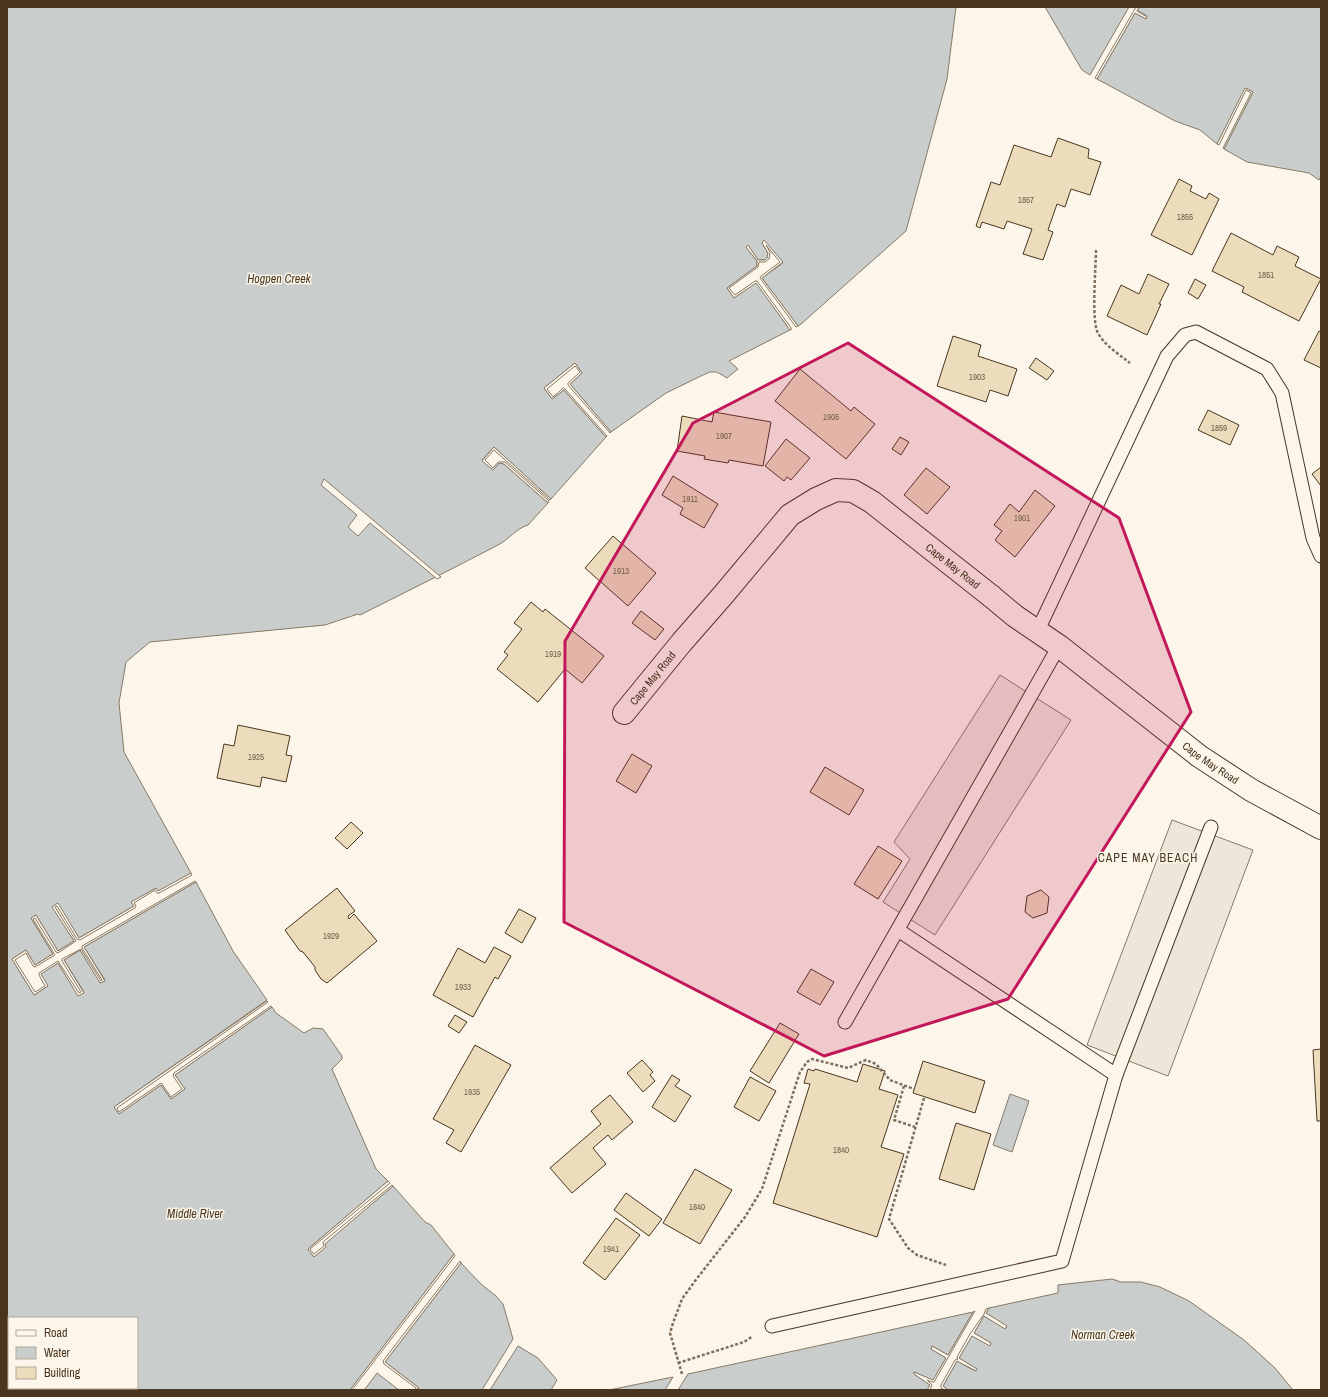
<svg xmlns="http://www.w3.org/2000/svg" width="1328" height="1397" viewBox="0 0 1328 1397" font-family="'Archivo Narrow',sans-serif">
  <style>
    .parking { fill: #ede7d9; stroke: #887966 }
    .water { fill: #c9cecd; stroke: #887966; fill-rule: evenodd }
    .pier { fill: #fbf6e9; stroke: #887966 }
    .building { fill: #ecdcbc; stroke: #4a3520 }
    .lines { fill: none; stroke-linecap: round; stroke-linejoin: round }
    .service-casing { stroke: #4a3520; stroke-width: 15 }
    .minor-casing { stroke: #4a3520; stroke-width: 24 }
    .tertiary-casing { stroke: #4a3520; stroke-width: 24 }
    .path { stroke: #7f6f5c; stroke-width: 2.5; stroke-dasharray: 3 2; stroke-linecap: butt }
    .service { stroke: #fbf6e9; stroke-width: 13 }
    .minor { stroke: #fbf6e9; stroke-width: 22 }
    .tertiary { stroke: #fbf6e9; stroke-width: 22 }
    .marked { fill: #c2185b; fill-opacity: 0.2; stroke: #c2185b; stroke-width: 3; stroke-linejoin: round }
    .labels { text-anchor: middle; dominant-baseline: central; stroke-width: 3; stroke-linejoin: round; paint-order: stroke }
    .number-label { font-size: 9px; fill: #725f47 }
    .street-label { font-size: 11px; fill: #4a3520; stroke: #fbf6e9 }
    .water-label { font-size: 12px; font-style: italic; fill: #4a3520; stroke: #fbf6e9 }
    .neighbourhood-label { font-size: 12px; letter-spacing: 1px; fill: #4a3520; stroke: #fbf6e9 }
  </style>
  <rect width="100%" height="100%" fill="#fbf6e9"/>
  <g class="parking">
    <polygon points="1000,675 1071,720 935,935 883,902 910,859 894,842"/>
    <polygon points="1172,820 1253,850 1168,1076 1087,1045"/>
  </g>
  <g class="water">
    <path d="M 7,7 L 956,7 L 947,79 L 906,231 L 801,324 L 798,326 L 762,278 L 783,263 L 764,241 L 762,243 L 768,253 L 767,258 L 765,260 L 758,260 L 748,246 L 746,247 L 757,261 L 757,266 L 727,288 L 734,298 L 756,282 L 790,330 L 729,361 L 738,369 L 727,378 L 717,372 L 710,372 L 703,375 L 666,393 L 611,432 L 570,384 L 582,373 L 575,363 L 544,388 L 552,399 L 564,390 L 606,437 L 551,499 L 494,447 L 482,460 L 493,470 L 499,463 L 504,464 L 548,503 L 528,525 C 517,528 508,540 498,545 C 452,569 406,592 360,615 L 358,614 L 325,625 L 150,642 L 126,662 L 119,703 L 124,752 L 191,873 L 158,892 L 156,888 L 132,902 L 134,906 L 79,938 L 57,904 L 53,907 L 74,941 L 58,951 L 36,915 L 31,918 L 53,954 L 35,965 L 26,950 L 12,959 L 34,995 L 48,986 L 40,974 L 58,963 L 78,995 L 84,992 L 64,960 L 80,950 L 101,983 L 105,980 L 84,947 L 196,882 L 233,951 L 267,1000 L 114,1107 L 119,1114 L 161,1085 L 171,1099 L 185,1089 L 175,1075 L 272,1007 L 276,1013 L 304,1033 L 313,1028 L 323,1029 L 342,1056 L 342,1059 L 332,1069 L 376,1169 L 388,1181 L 308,1249 L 314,1257 L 326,1246 L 324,1244 L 393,1186 L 425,1222 L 431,1225 L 454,1254 L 350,1390 L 7,1390 ZM 9,1318 L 137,1318 L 137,1388 L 9,1388 Z"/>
    <polygon points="1045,7 1129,7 1090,75 1082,70"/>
    <polygon points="1139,7 1321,7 1321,176 1319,180 1309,173 1247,162 1224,149 1253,92 1246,88 1217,144 1200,130 1175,121 1097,79 1135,13 1146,19 1147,16 1137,10"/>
    <polygon points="1010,1094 1029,1101 1012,1152 993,1145"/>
    <polygon points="461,1263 481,1284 496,1296 503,1304 513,1339 482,1390 417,1390 419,1388 385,1362"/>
    <polygon points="1112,1279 1121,1282 1141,1282 1160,1287 1189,1301 1244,1340 1275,1368 1293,1390 948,1390 943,1386 957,1361 975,1371 976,1369 959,1358 972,1335 990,1345 991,1343 974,1333 984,1316 1005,1328 1007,1327 986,1313 989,1308 1058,1293 1058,1285"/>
    <polygon points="973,1312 948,1355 932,1346 931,1349 946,1358 933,1381 914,1372 914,1374 930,1385 927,1390 678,1390 688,1374"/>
    <polygon points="518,1346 538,1358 557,1380 551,1390 490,1390"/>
    <polygon points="377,1373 399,1390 367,1390 365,1389"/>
    <polygon points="673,1377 665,1390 609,1390"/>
  </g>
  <g class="pier">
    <polygon points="1136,7 1139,7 1137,11 1147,17 1146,19 1135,13 1097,79 1095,78"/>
    <polygon points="1245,88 1253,92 1224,149 1223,148 1251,93 1246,90 1219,145 1217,144"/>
    <polygon points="764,240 783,262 762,278 798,326 796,327 760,278 761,276 780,262 766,245 770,252 769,259 765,262 759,262 758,267 729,288 735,295 755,281 757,281 792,329 790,330 756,283 734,298 727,288 757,266 757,261 746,247 748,245 758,260 765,260 767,258 768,253 762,243"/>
    <polygon points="575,363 582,373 570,384 611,432 610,433 568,385 568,383 580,372 575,366 547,389 553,397 563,388 565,389 607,436 606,437 564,390 552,399 544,388"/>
    <polygon points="494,447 551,499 550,500 494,450 485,460 493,468 498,462 505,462 549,501 548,503 504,464 499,463 493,470 482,461"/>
    <polygon points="324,479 441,577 437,579 370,523 358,536 348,527 357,515 321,485"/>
    <polygon points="191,873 192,875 159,893 157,893 155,890 134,903 136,906 135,908 80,940 77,939 57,906 55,907 76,941 58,953 56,952 35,918 33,919 55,955 35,967 33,966 26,953 15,960 35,992 45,986 39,975 39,973 58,961 79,993 81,992 62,961 62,959 81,949 101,981 102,980 82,948 82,946 195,881 196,882 84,947 105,981 100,983 80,950 64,960 84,993 78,996 58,963 41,974 48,986 34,995 12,959 26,950 35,965 53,954 31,918 36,915 58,951 74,941 52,907 58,903 79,938 134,906 131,902 156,888 158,891"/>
    <polygon points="267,1001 268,1002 117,1108 119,1112 161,1083 162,1084 171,1097 182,1089 173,1076 174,1073 271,1006 272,1007 175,1075 185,1089 171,1099 161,1085 119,1114 114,1107"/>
    <polygon points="388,1181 390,1183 310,1249 314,1254 324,1246 323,1242 392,1185 393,1186 325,1244 326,1247 314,1257 308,1249"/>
    <polygon points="454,1254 455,1256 352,1390 350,1390"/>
    <polygon points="460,1261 461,1263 385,1362 419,1388 415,1390 416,1388 384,1364 383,1361"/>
    <polygon points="989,1308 986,1313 1007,1326 1005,1329 984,1316 974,1333 991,1343 990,1346 972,1336 959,1358 977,1369 976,1371 957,1361 943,1386 948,1390 945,1390 941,1388 941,1385 955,1360 958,1359 957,1357 970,1334 984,1314 986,1309"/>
    <polygon points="975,1311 934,1382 932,1382 927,1380 932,1385 930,1390 927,1390 930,1385 914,1374 914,1372 933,1380 946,1358 931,1349 932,1346 948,1355 973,1312"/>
  </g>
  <g class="building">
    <polygon points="1058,138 1089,149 1088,158 1101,162 1090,195 1071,189 1065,207 1057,204 1048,230 1053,232 1043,260 1023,254 1032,229 1007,221 1004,229 982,222 980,228 976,226 991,182 1000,185 1014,145 1051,157"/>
    <polygon points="1179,179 1192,186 1190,191 1206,199 1209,193 1219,199 1192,255 1151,235"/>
    <polygon points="1231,233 1273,255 1277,246 1299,257 1295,266 1321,279 1299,321 1242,292 1244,287 1212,271"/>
    <polygon points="1148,274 1169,284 1159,304 1161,304 1147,335 1107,316 1121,285 1139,294"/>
    <polygon points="1195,279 1206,285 1198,299 1188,293"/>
    <polygon points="1319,331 1321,332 1321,368 1304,360"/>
    <polygon points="953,336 981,345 978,356 1017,369 1008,396 990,390 986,402 937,386"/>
    <polygon points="1036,358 1054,371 1047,380 1029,368"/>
    <polygon points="800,369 851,411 854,407 875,424 846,459 775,401"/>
    <polygon points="1208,410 1239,425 1230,445 1198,430"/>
    <polygon points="714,412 771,422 763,466 729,460 728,463 704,459 705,456 677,451 682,416 712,422"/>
    <polygon points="900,437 909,442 901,455 892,449"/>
    <polygon points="786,439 810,458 791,480 787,477 784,481 765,466"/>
    <polygon points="1321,467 1321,486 1312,474"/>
    <polygon points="926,468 950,487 927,514 904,495"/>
    <polygon points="673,476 718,504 704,528 680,514 683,508 662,495"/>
    <polygon points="1035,490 1055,506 1015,557 995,540 1002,531 994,525 1010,504 1019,512"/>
    <polygon points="613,536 656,573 628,606 585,568"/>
    <polygon points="531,602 543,612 545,609 604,656 582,683 565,669 538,702 497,669 508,655 504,652 522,629 514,623"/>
    <polygon points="641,611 664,629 655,640 632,623"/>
    <polygon points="238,725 290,736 286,755 292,756 286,782 262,777 260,787 217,778 224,744 234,746"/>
    <polygon points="632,754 652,766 636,793 616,781"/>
    <polygon points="825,767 864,790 849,815 810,792"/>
    <polygon points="351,822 363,833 347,849 335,838"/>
    <polygon points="878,846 902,861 878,899 854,884"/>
    <polygon points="337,888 355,911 348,916 349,919 354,914 377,941 327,983 321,979 315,970 315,967 303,952 300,951 285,930"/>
    <polygon points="1041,890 1049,897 1047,913 1033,918 1025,912 1027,896"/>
    <polygon points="519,909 536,918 522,943 505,933"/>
    <polygon points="494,947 511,956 498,979 495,977 473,1017 433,995 458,948 485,963"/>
    <polygon points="811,969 834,982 820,1005 797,992"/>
    <polygon points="455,1015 467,1022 459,1033 448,1026"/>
    <polygon points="780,1023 799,1034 769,1083 750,1071"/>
    <polygon points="475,1045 511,1065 461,1152 446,1143 454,1130 433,1119"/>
    <polygon points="1321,1049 1321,1121 1317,1121 1313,1050"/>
    <polygon points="642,1060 653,1072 650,1075 655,1081 643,1092 627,1073"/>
    <polygon points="923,1061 985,1081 975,1113 913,1093"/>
    <polygon points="863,1064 885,1071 879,1089 898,1095 881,1147 904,1154 877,1237 773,1203 810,1084 804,1083 808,1069 814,1071 815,1069 857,1082"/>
    <polygon points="672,1075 680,1080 675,1086 691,1096 675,1122 652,1107"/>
    <polygon points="750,1077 776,1091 759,1121 734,1107"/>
    <polygon points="610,1095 633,1122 612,1140 608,1135 593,1148 606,1164 572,1193 550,1168 601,1124 591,1111"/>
    <polygon points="956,1123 991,1134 974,1190 939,1179"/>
    <polygon points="695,1169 732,1190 700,1244 663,1223"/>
    <polygon points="626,1193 662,1219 649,1236 614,1210"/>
    <polygon points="616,1218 640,1235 605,1280 583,1263"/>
  </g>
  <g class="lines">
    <g class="service-casing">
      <g id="service">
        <polyline points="1038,630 1167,356 1185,335 1196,332 1267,369 1282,393 1313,538 1321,556"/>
        <polyline points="898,930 1116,1075"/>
        <polyline points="845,1022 1059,646"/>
        <polyline points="772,1326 1062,1261 1116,1075 1211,827"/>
      </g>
    </g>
    <g class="minor-casing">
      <g id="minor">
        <path id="s1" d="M 624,713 L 682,642 L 724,594 L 790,515 L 816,499 L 836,490 L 853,491 L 872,502 L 991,596"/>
      </g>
    </g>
    <g class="tertiary-casing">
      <g id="tertiary">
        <path id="s2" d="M 991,596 L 1015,616 L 1059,646 L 1199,756 L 1251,790 L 1321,828"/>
      </g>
    </g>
    <g class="path">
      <path d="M 1096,250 C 1096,267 1091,321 1098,333 C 1105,346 1119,354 1130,363"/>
      <polyline points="904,1086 894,1120 915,1127"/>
      <polyline points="924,1098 889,1219 908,1248 917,1255 946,1265"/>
      <polyline points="678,1363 744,1342 753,1336"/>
      <polyline points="682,1374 670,1333 673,1323 682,1299 695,1281 745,1217 762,1189 800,1072 807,1062 812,1059 848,1068 866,1060 876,1064 890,1080 914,1089"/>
    </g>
    <use href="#service" class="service"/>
    <use href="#minor" class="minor"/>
    <use href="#tertiary" class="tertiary"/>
  </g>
  <path class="marked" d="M 848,343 L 1119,518 L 1191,712 L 1008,999 L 824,1056 L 564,922 L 565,641 L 693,423 Z"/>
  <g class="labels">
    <g class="number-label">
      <text x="1026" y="200">1857</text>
      <text x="1185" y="217">1855</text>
      <text x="1266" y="275">1851</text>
      <text x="977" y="377">1903</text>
      <text x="831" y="417">1905</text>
      <text x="1219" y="428">1859</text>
      <text x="724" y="436">1907</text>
      <text x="690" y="499">1911</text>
      <text x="1022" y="518">1901</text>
      <text x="621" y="571">1913</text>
      <text x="553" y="654">1919</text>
      <text x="256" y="757">1925</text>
      <text x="331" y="936">1929</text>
      <text x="463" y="987">1933</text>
      <text x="472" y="1092">1935</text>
      <text x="841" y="1150">1840</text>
      <text x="697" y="1207">1840</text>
      <text x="611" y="1249">1941</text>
    </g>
    <g class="street-label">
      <text stroke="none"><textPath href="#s1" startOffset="453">Cape May Road</textPath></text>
      <text stroke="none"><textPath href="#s1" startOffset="45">Cape May Road</textPath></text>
      <text stroke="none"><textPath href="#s2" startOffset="276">Cape May Road</textPath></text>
    </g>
    <g class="water-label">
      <text x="279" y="279">Hogpen Creek</text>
      <text x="195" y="1214">Middle River</text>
      <text x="1103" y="1335">Norman Creek</text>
    </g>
    <g class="neighbourhood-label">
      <text x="1148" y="858">CAPE MAY BEACH</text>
    </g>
  </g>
  <rect width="1328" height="1397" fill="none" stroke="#4a3520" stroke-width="16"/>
  <rect x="8" y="1317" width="130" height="72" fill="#fbf6e9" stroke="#b4a999"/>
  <rect x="16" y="1330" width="20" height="6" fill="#fbf6e9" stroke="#b4a999"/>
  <text x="44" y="1337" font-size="12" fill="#4a3520">Road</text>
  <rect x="16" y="1347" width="20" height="12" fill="#c9cecd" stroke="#b4a999"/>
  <text x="44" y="1357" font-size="12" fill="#4a3520">Water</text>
  <rect x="16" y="1367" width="20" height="12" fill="#ecdcbc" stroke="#b4a999"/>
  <text x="44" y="1377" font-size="12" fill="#4a3520">Building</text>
</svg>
